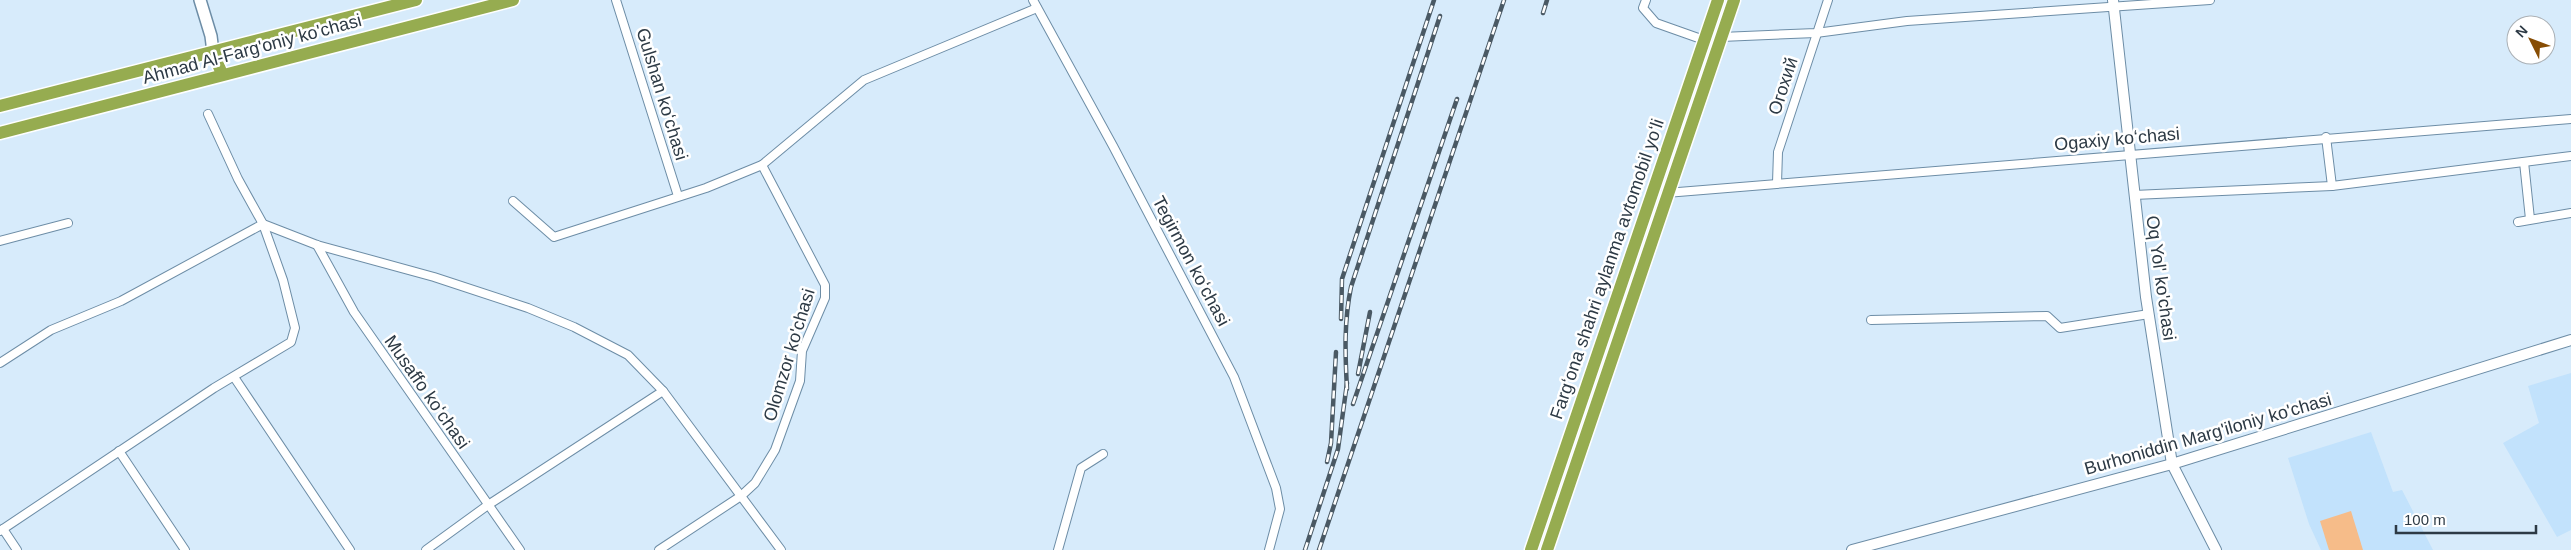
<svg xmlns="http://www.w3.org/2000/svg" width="2571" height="550" viewBox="0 0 2571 550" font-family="Helvetica,sans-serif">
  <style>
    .built { fill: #c2e2fc }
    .green { fill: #f6bc89 }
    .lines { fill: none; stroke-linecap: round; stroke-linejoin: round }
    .minor-casing { stroke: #6d8da6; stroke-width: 10 }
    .tertiary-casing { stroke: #6d8da6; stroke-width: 12 }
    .secondary-casing { stroke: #6d8da6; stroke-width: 14 }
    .trunk-casing { stroke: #fff; stroke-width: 15 }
    .minor { stroke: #fff; stroke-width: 8 }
    .tertiary { stroke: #fff; stroke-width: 10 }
    .secondary { stroke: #fff; stroke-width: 11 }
    .trunk { stroke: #96ac50; stroke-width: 12 }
    .rail-casing { stroke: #4a5964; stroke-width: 4.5 }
    .rail { stroke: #fff; stroke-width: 2.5; stroke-dasharray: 8; stroke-linecap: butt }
    .labels { text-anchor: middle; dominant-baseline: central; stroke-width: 5; stroke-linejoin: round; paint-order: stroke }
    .street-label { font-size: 18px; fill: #2d3a45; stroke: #fff }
  </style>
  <rect width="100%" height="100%" fill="#d7ebfb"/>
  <g class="built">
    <polygon points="2571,373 2571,530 2557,537 2503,443 2539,423 2528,386"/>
    <polygon points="2371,432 2393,492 2402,490 2433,550 2321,550 2309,524 2288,458"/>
  </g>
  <polygon class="green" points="2351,511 2363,550 2329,550 2320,521"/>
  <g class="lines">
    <g class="minor-casing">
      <g id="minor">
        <polyline points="616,0 678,196"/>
        <polyline points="1033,0 1113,146 1234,377 1276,488 1280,509 1269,550"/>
        <polyline points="1646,0 1643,8 1656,23 1704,40"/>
        <polyline points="1721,37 1816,33 1907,21 2210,0"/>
        <polyline points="208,114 238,179 263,224 317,245 434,277 528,308 574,327 628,355 663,391 781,550"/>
        <polyline points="2326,137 2332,186"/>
        <polyline points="2524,162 2530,219"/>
        <polyline points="1777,183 1778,152 1828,0"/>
        <polyline points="1666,193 2571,119"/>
        <polyline points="2134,195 2332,186 2571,156"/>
        <polyline points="513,201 554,237 706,188 762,165 864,80 1037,8"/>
        <polyline points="2518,222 2571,213"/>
        <polyline points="0,241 68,223"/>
        <polyline points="317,245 354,312 520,550"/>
        <polyline points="1871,320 2047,316 2060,328 2149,314"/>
        <polyline points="0,363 51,330 121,301 263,224 283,280 295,328 291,342 214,388 0,531"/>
        <polyline points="234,377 350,550"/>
        <polyline points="119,451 185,550"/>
        <polyline points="3,529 17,550"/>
        <polyline points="426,550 488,505 663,391"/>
        <polyline points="659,550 741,496 755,483 775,450 800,381 802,351 825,298 825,285 762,165"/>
        <polyline points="1058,550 1081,468 1103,454"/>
      </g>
    </g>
    <g class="tertiary-casing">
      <g id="tertiary">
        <polyline points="2113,0 2146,297 2172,464 2216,550"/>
        <polyline points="1852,550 2172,464 2571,340"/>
      </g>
    </g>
    <g class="secondary-casing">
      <polyline id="secondary" points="200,0 211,36 213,52"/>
    </g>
    <g class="trunk-casing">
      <g id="trunk">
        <polyline points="213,52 222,74"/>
        <polyline points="0,106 416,0"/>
        <polyline points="0,133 513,0"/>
        <polyline points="1531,550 1718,0"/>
        <path d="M 1547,550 C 1611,367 1670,183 1734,0"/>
      </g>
    </g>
    <use href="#minor" class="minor"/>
    <use href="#tertiary" class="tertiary"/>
    <use href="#secondary" class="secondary"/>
    <use href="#trunk" class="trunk"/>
    <g class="rail-casing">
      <g id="rail">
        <polyline points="1543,13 1547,0"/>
        <polyline points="1341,319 1342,279 1434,0"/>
        <polyline points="1358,374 1370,312"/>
        <path d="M 1347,389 C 1345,353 1344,321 1351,287 L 1440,16"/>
        <polyline points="1353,404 1457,99"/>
        <polyline points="1327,462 1331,443 1336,352"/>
        <polyline points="1305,550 1338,449 1347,383"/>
        <polyline points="1319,550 1504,0"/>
      </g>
    </g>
    <use href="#rail" class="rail"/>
  </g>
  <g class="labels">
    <g class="street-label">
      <text transform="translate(252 49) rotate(-15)">Ahmad Al-Farg'oniy ko'chasi</text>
      <text transform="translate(1783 86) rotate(-72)">Огохий</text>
      <text transform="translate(662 94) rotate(73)">Gulshan koʻchasi</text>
      <text transform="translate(2117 139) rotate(-5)">Ogaxiy koʻchasi</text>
      <text transform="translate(1191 261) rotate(62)">Tegirmon koʻchasi</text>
      <text transform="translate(1607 269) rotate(-71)">Fargʻona shahri aylanma avtomobil yoʻli</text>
      <text transform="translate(2161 278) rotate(82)">Oq Yol' ko'chasi</text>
      <text transform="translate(789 355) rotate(-73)">Olomzor ko'chasi</text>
      <text transform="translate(427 392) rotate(55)">Musaffo koʻchasi</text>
      <text transform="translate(2208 434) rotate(-16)">Burhoniddin Marg'iloniy ko'chasi</text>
    </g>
  </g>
  <g transform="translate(2531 40) rotate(312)"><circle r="24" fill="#ffffff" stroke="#abb0b5"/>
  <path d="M0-4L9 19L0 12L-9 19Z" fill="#874d04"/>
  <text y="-8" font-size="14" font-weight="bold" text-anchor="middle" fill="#2d3a45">N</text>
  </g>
  <path d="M2396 525v8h140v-8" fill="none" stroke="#2d3a45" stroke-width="2.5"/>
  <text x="2404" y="525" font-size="15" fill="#2d3a45" stroke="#ffffff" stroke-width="4" paint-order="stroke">100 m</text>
</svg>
